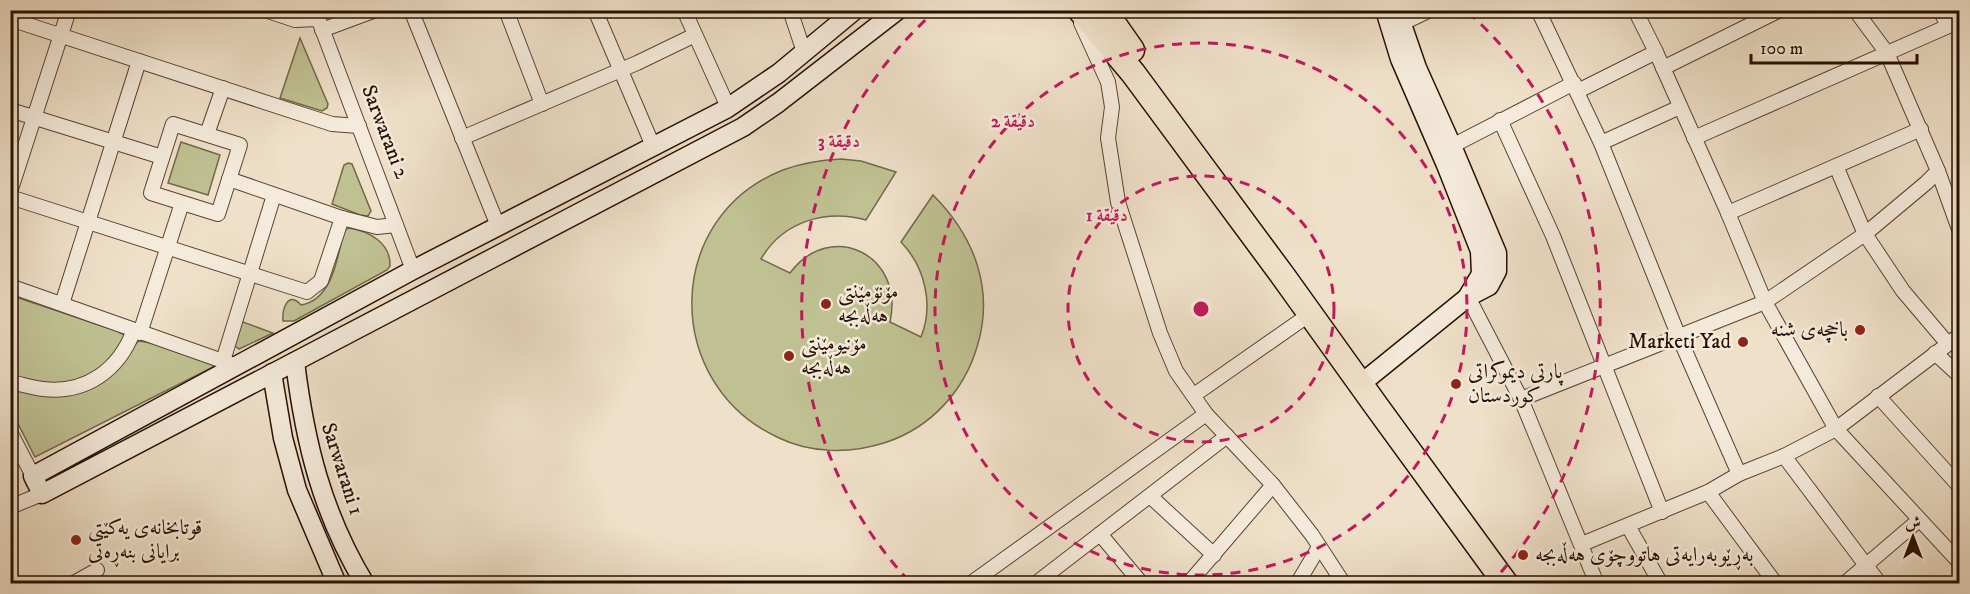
<svg xmlns="http://www.w3.org/2000/svg" width="1970" height="594" viewBox="0 0 1970 594" font-family="'IM FELL DW Pica',Amiri,serif">
  <style>
    .green { fill: #bfc192; stroke: #746849; stroke-width: 1.5 }
    .lines { fill: none; stroke-linecap: round; stroke-linejoin: round }
    .street-casing { stroke: #5a4332; stroke-width: 16 }
    .secondary-casing { stroke: #280f00; stroke-width: 21 }
    .highway-casing { stroke: #280f00; stroke-width: 27 }
    .street { stroke: #f5ebdc; stroke-width: 14 }
    .secondary { stroke: #f5ebdc; stroke-width: 18 }
    .highway { stroke: #efe0c9; stroke-width: 24 }
    .ring { fill: none; stroke: #c2185b; stroke-width: 3; stroke-dasharray: 10 8 }
    .poi-dot { fill: #8f2418; stroke: #f5ebdc; stroke-width: 2 }
    .labels { text-anchor: middle; dominant-baseline: central; stroke-width: 5; stroke-linejoin: round; paint-order: stroke }
    .street-label { font-size: 21px; fill: #280f00; stroke: #f5ebdc }
    .poi-label { font-size: 21px; fill: #280f00; stroke: #f5ebdc; text-anchor: start }
    .centre { fill: #c2185b; stroke: #f5ebdc; stroke-width: 3 }
    .ring-label { font-size: 18px; text-anchor: middle; font-weight: bold; fill: #c2185b; stroke: #f5ebdc; stroke-width: 5; stroke-linejoin: round; paint-order: stroke }
  </style>
  <rect width="100%" height="100%" fill="#efe0c9"/>
  <filter id="stains"><feTurbulence type="fractalNoise" baseFrequency=".00333" numOctaves="4"/><feColorMatrix values="0 0 0 0 .2 0 0 0 0 .09 0 0 0 0 .02 0 0 0 .5 -.17"/></filter>
  <radialGradient id="worn" r=".72"><stop offset=".6" stop-color="#630" stop-opacity="0"/><stop offset="1" stop-color="#630" stop-opacity=".3"/></radialGradient>
  <g class="green">
    <polygon points="300,38 328,104 327,108 322,111 280,98"/>
    <polygon points="181,142 220,155 208,195 168,183"/>
    <path d="M 841,159 L 861,161 L 896,172 L 866,220 C 826,209 783,221 761,259 L 790,273 C 830,219 905,254 890,322 L 921,337 C 934,305 925,267 901,242 L 933,195 C 974,236 995,289 977,347 C 964,391 931,427 887,442 C 851,454 811,454 777,437 C 662,383 663,217 783,170 C 802,163 821,160 841,159 Z"/>
    <polygon points="348,163 352,164 371,211 368,216 360,215 332,204 344,165"/>
    <path d="M 349,228 C 369,231 391,243 390,266 L 387,270 L 294,321 L 283,321 C 282,309 288,290 301,305 C 333,300 338,255 344,230 Z"/>
    <path d="M 10,295 L 117,331 L 126,336 L 125,347 C 114,356 103,368 91,375 C 67,389 37,383 11,380 Z"/>
    <polygon points="240,321 273,333 239,349 234,345"/>
    <path d="M 139,341 C 158,343 198,356 215,366 L 35,457 L 11,410 L 11,385 L 78,391 Z"/>
  </g>
  <g class="lines">
    <g class="street-casing">
      <g id="street">
        <polyline points="265,10 295,20 318,19"/>
        <polyline points="315,10 413,270"/>
        <polyline points="411,10 498,226"/>
        <polyline points="506,10 542,104"/>
        <polyline points="595,10 653,146"/>
        <polyline points="684,10 728,107"/>
        <polyline points="790,10 804,52"/>
        <polyline points="1538,10 1601,143 1679,337 1739,474"/>
        <polyline points="1635,10 1656,52 1728,213 1765,302 1836,429 1960,563"/>
        <polyline points="1855,10 1887,53 1938,171 1960,232"/>
        <polyline points="1940,10 1948,26"/>
        <polyline points="10,19 332,124 359,126"/>
        <polyline points="1081,23 1108,82 1112,107 1108,138 1118,202 1160,333 1176,371 1206,414 1273,485 1312,535 1344,584"/>
        <polyline points="1401,24 1430,10"/>
        <polyline points="322,30 376,10"/>
        <polyline points="1663,68 1780,10"/>
        <polyline points="1578,91 1656,52"/>
        <polyline points="10,110 162,157"/>
        <polyline points="1500,120 1553,236 1662,512"/>
        <polygon points="173,124 240,145 218,214 151,193"/>
        <polyline points="207,134 223,88"/>
        <polyline points="462,138 637,63 695,35"/>
        <polyline points="1694,138 1960,21"/>
        <polyline points="1601,143 1680,107"/>
        <polyline points="1452,146 1574,83"/>
        <polyline points="1836,166 1865,234 1903,291 1948,344"/>
        <polyline points="229,179 342,218 377,227 396,225"/>
        <polyline points="10,192 69,10"/>
        <polyline points="10,197 307,292 321,281 342,218"/>
        <polyline points="1728,213 1921,129"/>
        <polyline points="10,286 234,365"/>
        <polyline points="1468,297 1521,399 1597,584"/>
        <polyline points="62,304 139,61"/>
        <polyline points="140,333 182,203"/>
        <polyline points="1935,353 1960,376"/>
        <polyline points="223,361 274,195"/>
        <path d="M 10,382 C 21,384 32,388 43,389 C 86,394 119,370 134,330"/>
        <polyline points="1194,395 1310,314"/>
        <polyline points="1878,396 1960,487"/>
        <polyline points="1521,399 1765,302 1865,234 1926,183 1938,171"/>
        <polyline points="10,432 33,476"/>
        <polyline points="1784,456 1880,584"/>
        <polyline points="1708,492 1776,584"/>
        <polyline points="1150,496 1214,555"/>
        <polyline points="10,507 42,494"/>
        <polyline points="1628,526 1661,584"/>
        <polyline points="1100,534 1142,584"/>
        <polyline points="1582,544 1708,492 1739,474 1784,456 1836,429 1960,335"/>
        <polyline points="72,584 97,570"/>
        <polyline points="970,584 1206,414"/>
        <polyline points="1035,584 1227,436"/>
        <polyline points="1188,584 1273,485"/>
        <polyline points="1297,584 1319,547"/>
        <polyline points="1844,584 1919,520"/>
      </g>
    </g>
    <g class="secondary-casing">
      <g id="secondary">
        <polyline points="855,10 779,73 726,109 413,270 33,476 42,494 743,127 778,103 898,10"/>
        <polyline points="1385,10 1400,59 1446,165 1480,251 1481,274 1468,296"/>
        <path d="M 295,362 C 305,443 322,513 365,584"/>
        <polyline points="272,373 283,438 297,490 337,584"/>
        <polyline points="1359,382 1368,378 1468,297 1489,286 1497,271 1497,253 1452,146 1417,68 1397,10"/>
      </g>
    </g>
    <g class="highway-casing">
      <g id="highway">
        <polyline points="1080,10 1133,73 1283,276 1377,407 1506,584"/>
        <polyline points="1104,10 1132,50"/>
      </g>
    </g>
    <use href="#street" class="street"/>
    <use href="#secondary" class="secondary"/>
    <use href="#highway" class="highway"/>
  </g>
  <g class="ring">
    <circle cx="1201" cy="309" r="133"/>
    <circle cx="1201" cy="309" r="266"/>
    <path d="M909 581A399 399 0 0 1 934 12M1468 12A399 399 0 0 1 1493 581"/>
  </g>
  <g class="poi-dot">
    <circle cx="826" cy="304" r="6"/>
    <circle cx="1860" cy="330" r="6"/>
    <circle cx="1743" cy="342" r="6"/>
    <circle cx="789" cy="356" r="6"/>
    <circle cx="1456" cy="384" r="6"/>
    <circle cx="76" cy="540" r="6"/>
    <circle cx="1523" cy="555" r="6"/>
  </g>
  <g class="labels">
    <g class="street-label">
      <text transform="translate(385 132) rotate(69)">Sarwarani 2</text>
      <text transform="translate(342 469) rotate(72)">Sarwarani 1</text>
    </g>
    <g class="poi-label">
      <text x="838" y="292">مۆنۆمێنتی<tspan x="838" dy="24">هەڵەبجە</tspan></text>
      <text x="1848" y="330" text-anchor="end">باخچەی شنە</text>
      <text x="1731" y="342" text-anchor="end">Marketi Yad</text>
      <text x="801" y="344">مۆنیومێنتی<tspan x="801" dy="24">هەڵەبجە</tspan></text>
      <text x="1468" y="372">پارتی دیموکراتی<tspan x="1468" dy="24">کوردستان</tspan></text>
      <text x="88" y="528">قوتابخانەی یەکێتی<tspan x="88" dy="24">برایانی بنەڕەتی</tspan></text>
      <text x="1535" y="555">بەڕێوبەرایەتی هاتووچۆی هەڵەبجە</text>
    </g>
  </g>
  <circle cx="1201" cy="309" r="9" class="centre"/>
  <g class="ring-label">
    <text x="1013" y="127">2 دقيقة</text>
    <text x="839" y="147">3 دقيقة</text>
    <text x="1107" y="221">1 دقيقة</text>
  </g>
  <rect width="1970" height="594" fill="none" stroke="#efe0c9" stroke-width="36"/>
  <rect x="12" y="12" width="1946" height="570" fill="none" stroke="#280f00" stroke-width="3"/>
  <rect x="18" y="18" width="1934" height="558" fill="none" stroke="#280f00" stroke-width="1.5"/>
  <g transform="translate(1913 537)" stroke="#f5ebdc" stroke-width="4.5" paint-order="stroke">
  <path d="M0-4.5L10 22L0 15L-10 22Z" fill="#280f00"/>
  <text y="-9" font-size="16" font-weight="bold" text-anchor="middle" fill="#280f00">ش</text>
  </g>
  <path d="M1751 54v9h166v-9" fill="none" stroke="#280f00" stroke-width="3"/>
  <text x="1760" y="54" font-size="18" fill="#280f00" stroke="#f5ebdc" stroke-width="4.5" paint-order="stroke">100 m</text>
  <rect width="100%" height="100%" filter="url(#stains)"/>
  <rect width="100%" height="100%" fill="url(#worn)"/>
</svg>
